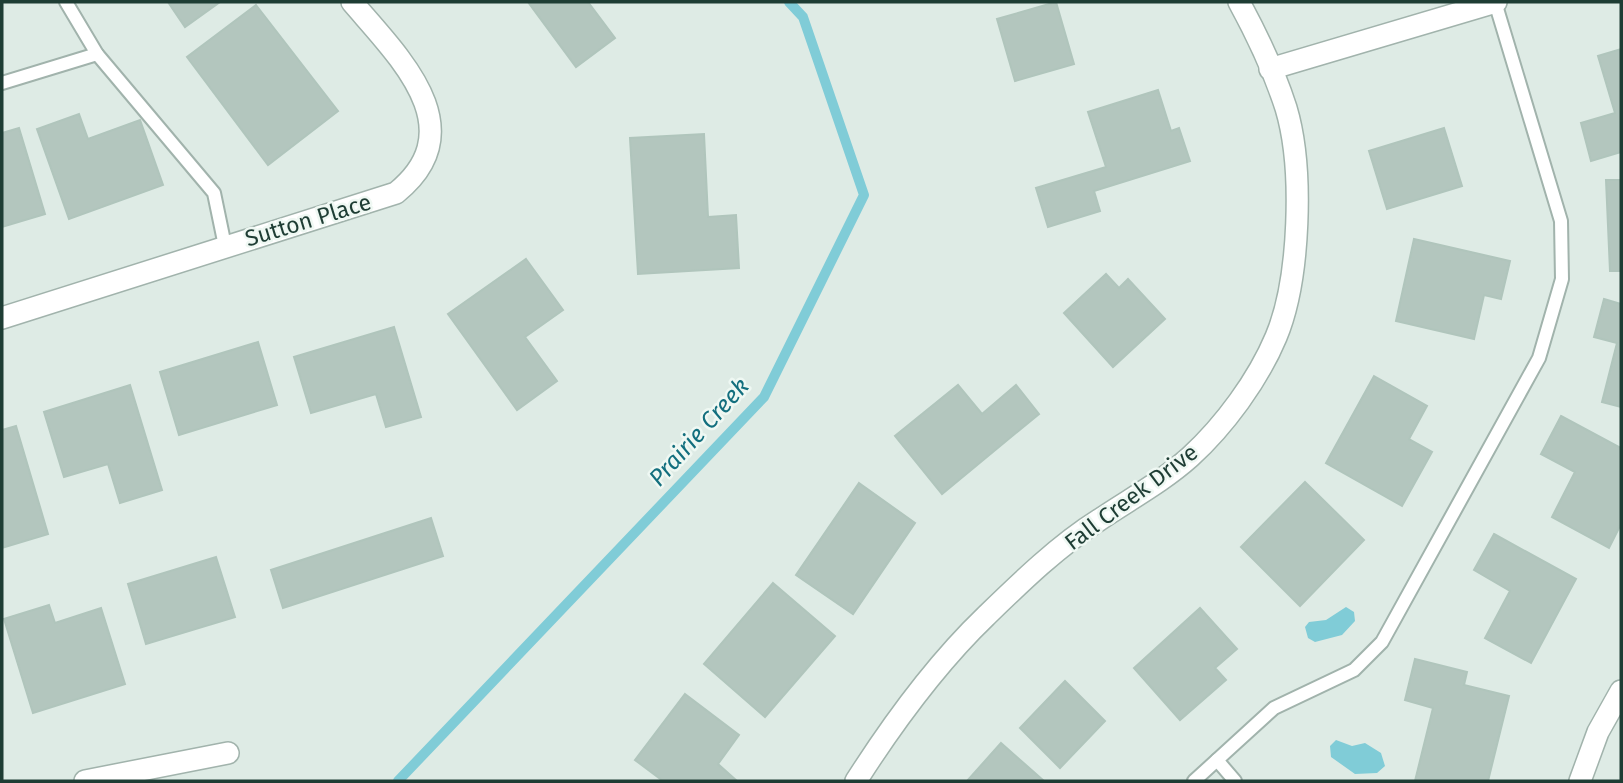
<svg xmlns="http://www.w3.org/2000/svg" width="1623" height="783" viewBox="0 0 1623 783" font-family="'Fira Sans',sans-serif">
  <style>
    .water { fill: #80ccd7 }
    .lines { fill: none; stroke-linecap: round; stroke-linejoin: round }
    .stream { stroke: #80ccd7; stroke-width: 10 }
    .building { fill: #b3c6be; stroke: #b0c5bc; stroke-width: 2 }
    .service-casing { stroke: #a1b3ac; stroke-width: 16 }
    .minor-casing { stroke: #a1b3ac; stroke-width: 24 }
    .tertiary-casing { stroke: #a1b3ac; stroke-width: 24 }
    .service { stroke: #fff; stroke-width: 12 }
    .minor { stroke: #fff; stroke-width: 21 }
    .tertiary { stroke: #fff; stroke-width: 21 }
    .labels { text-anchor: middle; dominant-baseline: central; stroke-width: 5; stroke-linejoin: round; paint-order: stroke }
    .street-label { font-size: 23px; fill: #1e3d34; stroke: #eff8f3 }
    .water-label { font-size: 24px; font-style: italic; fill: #136f7e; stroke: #eff8f3 }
  </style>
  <rect width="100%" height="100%" fill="#deebe5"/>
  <g class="water">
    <polygon points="1346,607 1354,612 1355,621 1342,635 1315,642 1308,638 1305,627 1309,622 1326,620"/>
    <polygon points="1336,740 1352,746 1365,743 1381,753 1385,766 1377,773 1355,774 1331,757 1330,746"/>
  </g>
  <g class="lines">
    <polyline class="stream" points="398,781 764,397 864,195 803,17 789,2"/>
  </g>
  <g class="building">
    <polygon points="168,2 220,2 185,27"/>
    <polygon points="528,2 588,2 615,38 576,67"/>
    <polygon points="1056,2 1074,64 1015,81 997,19"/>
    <polygon points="256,5 338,111 268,165 187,57"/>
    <polygon points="1621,49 1621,152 1591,161 1581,123 1615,113 1598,56"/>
    <polygon points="1158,90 1171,131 1179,128 1190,161 1094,191 1100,211 1048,227 1036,188 1106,167 1088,112"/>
    <polygon points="79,114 88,139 140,120 163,185 69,219 37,129"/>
    <polygon points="19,128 45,214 2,227 2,133"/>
    <polygon points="1444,128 1462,186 1387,209 1369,151"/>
    <polygon points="704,134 708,217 736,215 739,268 638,274 630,138"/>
    <polygon points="1606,180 1621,180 1621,271 1610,271"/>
    <polygon points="1414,239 1510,261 1501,299 1484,295 1474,339 1396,321"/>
    <polygon points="526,259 563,310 525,337 557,381 517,410 448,314"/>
    <polygon points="1106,274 1119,288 1128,279 1165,319 1113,367 1064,313"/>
    <polygon points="1604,299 1621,304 1621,407 1602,402 1617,343 1594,337"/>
    <polygon points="394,327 421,417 386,427 376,394 311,413 294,357"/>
    <polygon points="258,342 277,405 179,435 160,372"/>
    <polygon points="1374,376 1427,406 1409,439 1432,452 1402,506 1326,463"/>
    <polygon points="130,385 162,490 120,503 108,464 64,477 44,412"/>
    <polygon points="958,385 982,414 1016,385 1039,414 942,494 895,436"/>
    <polygon points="1561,416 1621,448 1621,524 1609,548 1552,517 1575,472 1541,454"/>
    <polygon points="16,426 48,534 2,548 2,430"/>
    <polygon points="1305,482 1364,540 1300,606 1241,547"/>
    <polygon points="859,483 915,523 853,614 796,575"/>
    <polygon points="431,518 443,556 283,608 271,570"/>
    <polygon points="1494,534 1576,579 1531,663 1485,638 1510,591 1474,570"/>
    <polygon points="216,557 235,617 146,644 128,584"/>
    <polygon points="773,583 835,636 765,717 704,664"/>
    <polygon points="49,605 55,623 101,608 125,684 33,713 4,619"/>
    <polygon points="1200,608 1237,649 1215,668 1226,680 1180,720 1134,668"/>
    <polygon points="1415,659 1467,672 1464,685 1509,696 1488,781 1415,781 1433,708 1405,700"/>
    <polygon points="1065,681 1105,721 1060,768 1020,728"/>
    <polygon points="685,694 739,735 718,764 737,781 663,781 635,760"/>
    <polygon points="1001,743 1044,781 967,781"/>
  </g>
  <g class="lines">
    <g class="service-casing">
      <g id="service">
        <polyline points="66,2 97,54 214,193 225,246"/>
        <polyline points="2,83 97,54"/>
        <polyline points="1217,760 1235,781"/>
        <polyline points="1194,781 1274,708 1354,670 1382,642 1539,358 1562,279 1561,221 1495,2"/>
      </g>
    </g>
    <g class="minor-casing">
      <g id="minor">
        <polyline points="1270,69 1496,2"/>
        <path d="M 2,318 L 396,193 C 475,129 399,57 352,2"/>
        <polyline points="85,781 228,753"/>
        <polyline points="1580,781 1598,732 1621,691"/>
      </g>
    </g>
    <g class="tertiary-casing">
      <path id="tertiary" d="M 856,781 C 893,723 936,664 986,616 C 1020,583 1059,545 1099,520 C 1130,499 1162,482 1190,457 C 1224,426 1258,380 1276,337 C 1300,280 1304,168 1286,108 C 1274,71 1257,35 1239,2"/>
    </g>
    <use href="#service" class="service"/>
    <use href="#minor" class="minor"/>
    <use href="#tertiary" class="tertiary"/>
  </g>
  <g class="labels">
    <g class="street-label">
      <text transform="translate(308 220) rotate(-17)">Sutton Place</text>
      <text transform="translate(1131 497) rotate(-37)">Fall Creek Drive</text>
    </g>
    <g class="water-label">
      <text transform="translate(699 432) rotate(-48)">Prairie Creek</text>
    </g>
  </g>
  <rect width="1623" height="783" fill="none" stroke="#1e3d34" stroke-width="7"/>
</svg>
